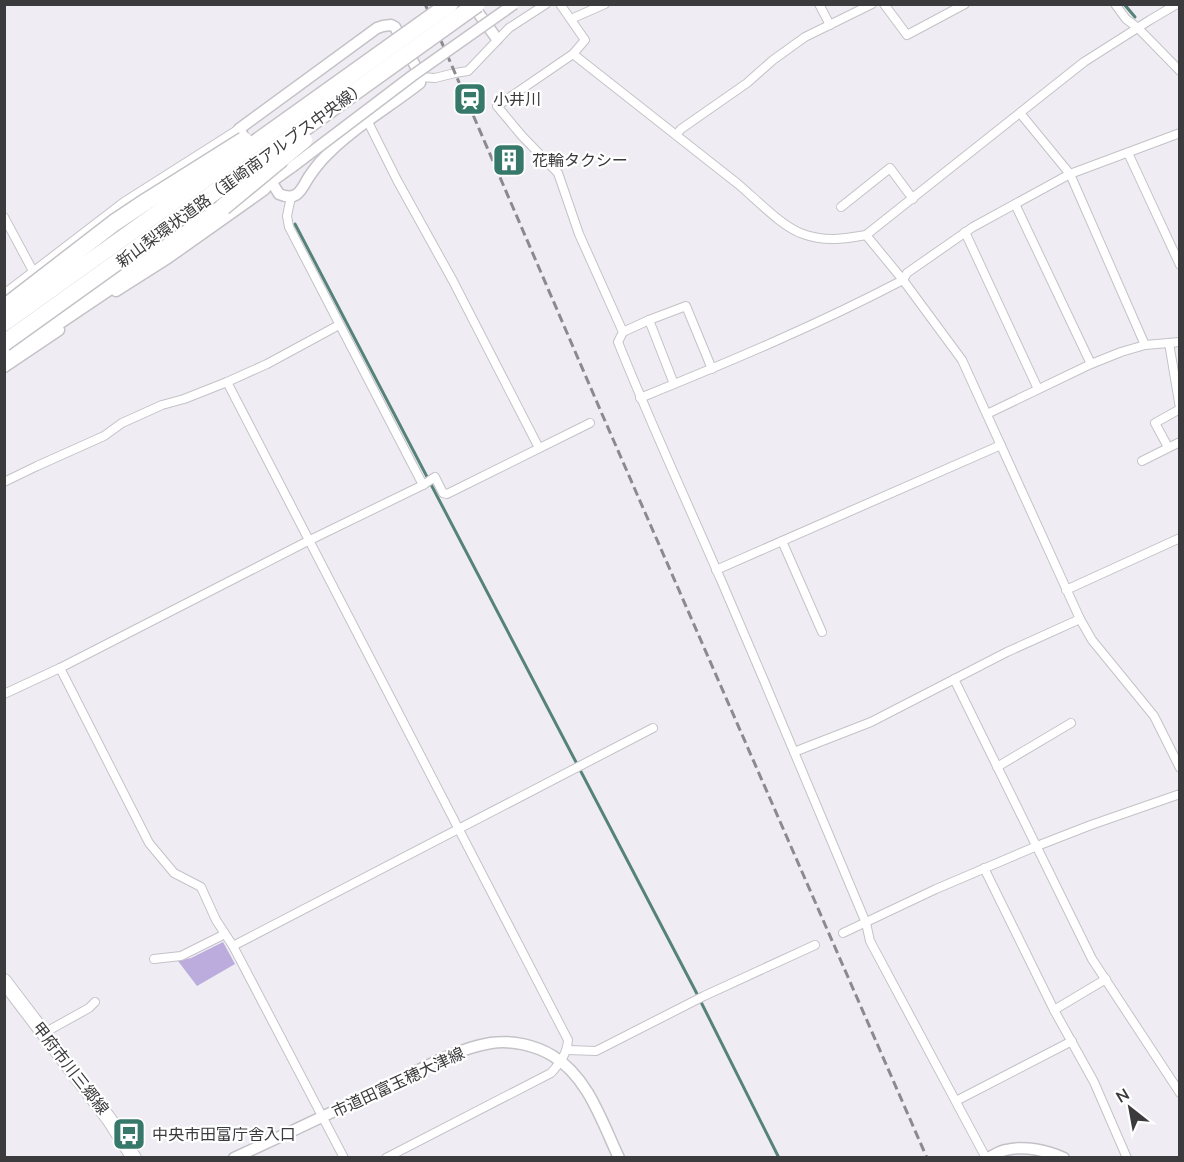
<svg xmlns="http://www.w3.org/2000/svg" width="1184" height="1162" viewBox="0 0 1184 1162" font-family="Mulish,'Noto Sans JP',sans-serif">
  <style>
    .forest { fill: #bcacdd }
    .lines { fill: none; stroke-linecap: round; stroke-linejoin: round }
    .stream { stroke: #568379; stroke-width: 3 }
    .minor-casing { stroke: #c4c2c7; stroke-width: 10 }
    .tertiary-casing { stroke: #c4c2c7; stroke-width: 13 }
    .primary-casing { stroke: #c4c2c7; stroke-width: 16 }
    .motorway-casing { stroke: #c4c2c7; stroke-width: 19 }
    .minor { stroke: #fff; stroke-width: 8 }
    .tertiary { stroke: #fff; stroke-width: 10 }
    .primary { stroke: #fff; stroke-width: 14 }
    .motorway { stroke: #fff; stroke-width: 16 }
    .rail { stroke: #8b8a8e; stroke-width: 3; stroke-dasharray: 9 4.5; stroke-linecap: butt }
    .tertiary-bridge-casing { stroke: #c4c2c7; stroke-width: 13; stroke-linecap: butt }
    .motorway-bridge-casing { stroke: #c4c2c7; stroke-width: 19; stroke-linecap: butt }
    .tertiary-bridge { stroke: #fff; stroke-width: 10 }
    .motorway-bridge { stroke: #fff; stroke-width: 16 }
    .labels { text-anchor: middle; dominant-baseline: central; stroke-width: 4.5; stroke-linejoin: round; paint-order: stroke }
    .poi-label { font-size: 16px; fill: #3b3a3c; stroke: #fff; text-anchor: start }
    .street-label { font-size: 16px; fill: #3b3a3c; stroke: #fff }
  </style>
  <rect width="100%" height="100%" fill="#efedf3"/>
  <polygon class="forest" points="223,942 235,964 197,986 178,961 191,958"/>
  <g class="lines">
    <g class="stream">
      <polyline points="1124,4 1135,17"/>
      <polyline points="295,224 695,990 779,1158"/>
    </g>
    <g class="minor-casing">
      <g id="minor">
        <path d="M 560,4 L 585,40 L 573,54 C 628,97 683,141 738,184 C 756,199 782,227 803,234 C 825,242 844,239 866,235 L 1084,62 L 1150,20 L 1177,4"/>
        <polyline points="819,4 830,25"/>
        <polyline points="884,4 907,35 965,4"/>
        <polyline points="1115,4 1126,19 1138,28 1180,71"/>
        <polyline points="571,19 605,4"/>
        <path d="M 573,54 L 497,106 L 522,136 L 558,173 L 579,234 L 623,332 L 618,342 C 650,422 686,500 721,580 C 770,694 818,808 866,923 L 870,941 L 986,1158"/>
        <polyline points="421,77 435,78 455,73 468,71 509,28 546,4"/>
        <polyline points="1020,113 1070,174 1145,345"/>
        <polyline points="367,120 397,180 453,281 539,448"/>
        <polyline points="676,135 681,129 747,83 773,60 805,37 872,4"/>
        <polyline points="1128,153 1180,265"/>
        <polyline points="291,197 287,216 289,227 423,485"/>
        <polyline points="1015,204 1091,364"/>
        <polyline points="841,207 890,168 913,199"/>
        <polyline points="4,217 33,271"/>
        <polyline points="965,232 1038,389"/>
        <polyline points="866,235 903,280 962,360 1080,619 1092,640 1154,716 1180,768"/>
        <polyline points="4,294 124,202 239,129"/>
        <polyline points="649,320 674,384"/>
        <polyline points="623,332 649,320 686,306 712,369"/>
        <polyline points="1169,343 1180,408"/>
        <path d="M 227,382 L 568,1040 C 567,1054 560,1063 551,1073 L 386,1158"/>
        <path d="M 640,398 C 729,362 817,325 903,280 L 907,273 L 973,227 L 1070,174 L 1180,133"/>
        <polyline points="987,414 1091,364 1121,352 1145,345 1180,342"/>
        <polyline points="1168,447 1155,423 1180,409"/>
        <polyline points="1142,461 1180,442"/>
        <polyline points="4,482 37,466 104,436 122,423 162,405 184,399 227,382 267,364 339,325"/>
        <polyline points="782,541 822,632"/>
        <polyline points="716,570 1001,445"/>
        <polyline points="1066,590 1180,538"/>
        <polyline points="60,668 149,843 174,873 201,887 216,920 233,946 344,1158"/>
        <polyline points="954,679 1092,959 1180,1093"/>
        <polyline points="4,694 60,668 308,541 423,485 435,477 443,493 447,494 590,423"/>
        <polyline points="794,752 871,722 1007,652 1080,619"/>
        <polyline points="997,767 1071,723"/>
        <polyline points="984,868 1054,1010 1094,1082 1127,1158"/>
        <polyline points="843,933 936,889 1037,846 1091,825 1180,794"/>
        <polyline points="233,946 653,728"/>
        <polyline points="154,959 181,956 225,934"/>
        <polyline points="1054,1010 1106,979"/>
        <polyline points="44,1033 89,1008 95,1002"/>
        <polyline points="568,1050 596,1051 704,996 815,945"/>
        <polyline points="956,1101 1072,1041"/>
      </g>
    </g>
    <g class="tertiary-casing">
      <g id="tertiary">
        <polyline points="472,4 497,39"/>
        <path d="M 391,25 L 395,27 L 421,77 L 420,83 C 387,109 350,129 321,161 C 316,167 311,173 307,180 C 300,193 295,201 279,194 L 239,129 L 377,28 L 383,26 Z"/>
        <polyline points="116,291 168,258 264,190 271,182 292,167"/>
        <polyline points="4,367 59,330"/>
        <path d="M 234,1158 C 284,1135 333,1112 383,1088 C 416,1072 454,1049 491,1043 C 512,1040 535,1045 553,1056 C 588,1077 602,1122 619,1158"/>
        <path d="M 988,1158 C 994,1155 1000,1151 1006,1150 C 1025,1145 1048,1151 1064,1158"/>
      </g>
    </g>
    <g class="primary-casing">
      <polyline id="primary" points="4,981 109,1119 134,1158"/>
    </g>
    <g class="motorway-casing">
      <path id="motorway" d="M 4,358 C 77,307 152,260 223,207"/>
    </g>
    <use href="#minor" class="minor"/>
    <use href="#tertiary" class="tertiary"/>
    <use href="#primary" class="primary"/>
    <use href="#motorway" class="motorway"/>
    <polyline class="rail" points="425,4 455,73 602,414 927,1158"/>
    <g class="tertiary-bridge-casing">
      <polyline id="tertiary-bridge" points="292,167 412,76 514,4"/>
    </g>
    <g class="motorway-bridge-casing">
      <g id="motorway-bridge">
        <polyline points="223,207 304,140"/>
        <polyline points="4,308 114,223 147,201 244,140"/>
        <polyline points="4,323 450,4"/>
        <polyline points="4,343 477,4"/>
      </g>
    </g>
    <use href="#tertiary-bridge" class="tertiary-bridge"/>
    <use href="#motorway-bridge" class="motorway-bridge"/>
  </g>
  <defs>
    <g id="station-square" transform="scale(1.725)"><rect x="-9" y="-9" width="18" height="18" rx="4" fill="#36796b" stroke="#fff"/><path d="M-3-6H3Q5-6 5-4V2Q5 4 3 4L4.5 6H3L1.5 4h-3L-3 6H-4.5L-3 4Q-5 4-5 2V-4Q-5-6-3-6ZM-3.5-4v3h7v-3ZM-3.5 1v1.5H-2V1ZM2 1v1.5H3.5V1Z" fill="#fff"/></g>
    <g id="building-square" transform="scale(1.725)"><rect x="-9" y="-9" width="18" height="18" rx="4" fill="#36796b" stroke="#fff"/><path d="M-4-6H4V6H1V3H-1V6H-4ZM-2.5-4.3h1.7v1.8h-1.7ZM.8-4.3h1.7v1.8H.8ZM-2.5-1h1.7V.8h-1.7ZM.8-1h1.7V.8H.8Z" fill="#fff"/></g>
    <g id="bus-square" transform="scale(1.725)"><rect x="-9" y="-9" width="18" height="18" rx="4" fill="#36796b" stroke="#fff"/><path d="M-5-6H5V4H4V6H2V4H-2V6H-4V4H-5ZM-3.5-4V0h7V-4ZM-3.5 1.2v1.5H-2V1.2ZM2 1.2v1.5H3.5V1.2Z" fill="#fff"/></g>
  </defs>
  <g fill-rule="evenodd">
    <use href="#station-square" x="470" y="99"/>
    <use href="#building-square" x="509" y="160"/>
    <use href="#bus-square" x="129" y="1134"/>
  </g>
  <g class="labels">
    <g class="poi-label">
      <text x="493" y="99">小井川</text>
      <text x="532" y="160">花輪タクシー</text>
      <text x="152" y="1134">中央市田富庁舎入口</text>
    </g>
    <g class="street-label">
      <text transform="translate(241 174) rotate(-36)">新山梨環状道路（韮崎南アルプス中央線）</text>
      <text transform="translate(71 1068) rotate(52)">甲府市川三郷線</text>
      <text transform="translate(398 1082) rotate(-25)">市道田富玉穂大津線</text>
    </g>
  </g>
  <rect width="1184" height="1162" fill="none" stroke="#3b3a3c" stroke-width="12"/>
  <g transform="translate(1130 1108) rotate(329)" stroke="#ffffff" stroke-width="4.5" paint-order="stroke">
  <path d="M0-4.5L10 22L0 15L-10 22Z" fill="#3b3a3c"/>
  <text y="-9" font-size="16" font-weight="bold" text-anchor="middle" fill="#3b3a3c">N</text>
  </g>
</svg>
